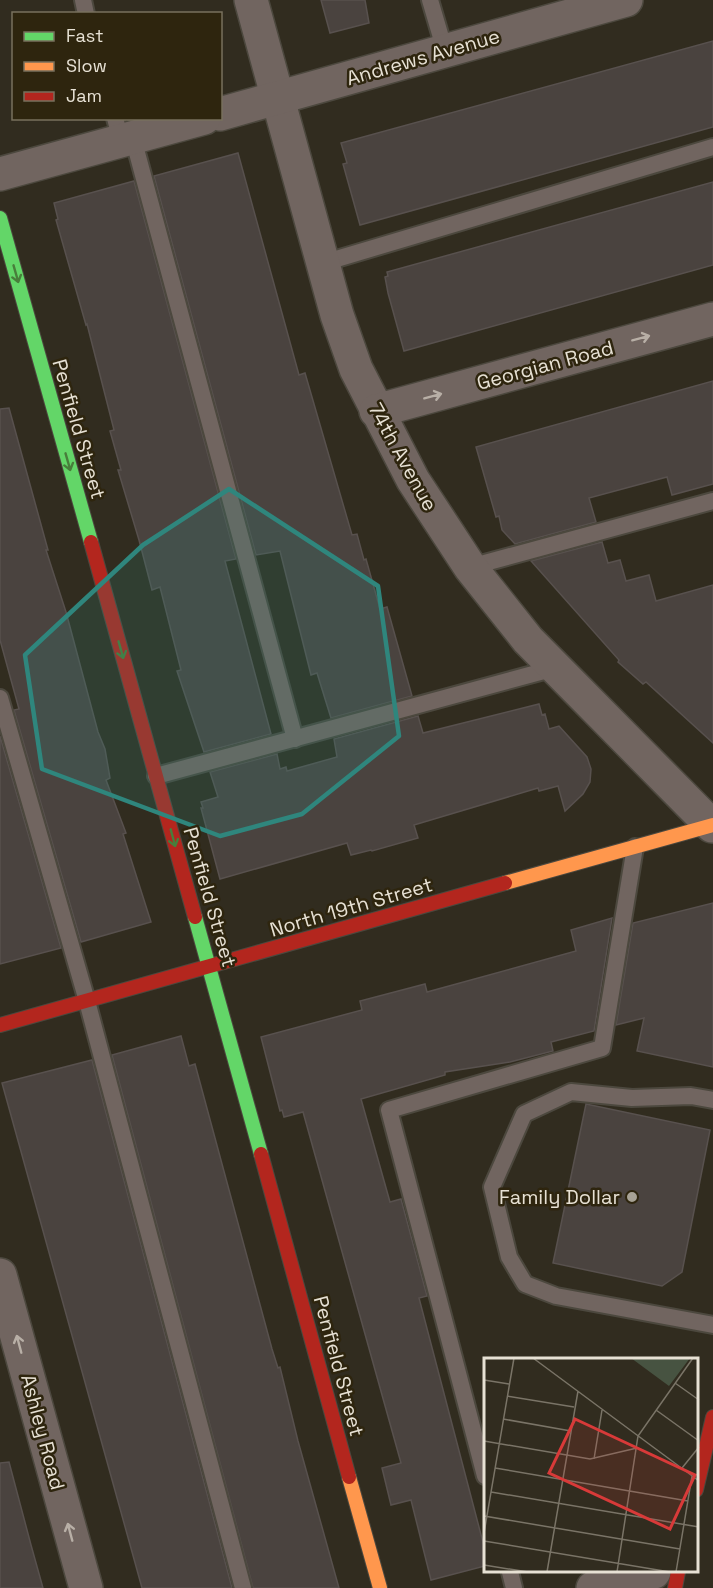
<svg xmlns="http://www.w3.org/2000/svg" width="713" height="1588" viewBox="0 0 713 1588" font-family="'Space Grotesk',sans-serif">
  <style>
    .building { fill: #4a433f; stroke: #58514e; stroke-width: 1.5 }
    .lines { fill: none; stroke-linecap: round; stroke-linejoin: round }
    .lane-casing { stroke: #4c483e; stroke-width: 20 }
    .street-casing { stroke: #4c483e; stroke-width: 36 }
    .fast-casing { stroke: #4c483e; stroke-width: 16 }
    .slow-casing { stroke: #4c483e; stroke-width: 16 }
    .jam-casing { stroke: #4c483e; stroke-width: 16 }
    .lane { stroke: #716560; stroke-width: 16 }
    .street { stroke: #716560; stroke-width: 33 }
    .fast { stroke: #63d668; stroke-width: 14 }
    .slow { stroke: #ff974d; stroke-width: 14 }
    .jam { stroke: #b3261e; stroke-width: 14 }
    .oneway { stroke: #487e3b }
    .oneway2 { stroke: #b8afa6 }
    .marked { fill: #2f867d; fill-opacity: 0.2; stroke: #2f867d; stroke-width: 4.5; stroke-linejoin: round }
    .poi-dot { fill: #a7a295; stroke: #2e250e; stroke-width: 2 }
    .labels { text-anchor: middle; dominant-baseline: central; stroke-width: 5; stroke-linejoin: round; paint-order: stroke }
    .street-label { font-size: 20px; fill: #e7e1d4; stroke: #2e250e }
    .poi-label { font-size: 20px; fill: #e7e1d4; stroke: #2e250e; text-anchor: end }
    .inset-road { fill: none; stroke: #7a7467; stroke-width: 1.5 }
    .view { fill: #d83a39; fill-opacity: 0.15; stroke: #d83a39; stroke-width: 3 }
    .inset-edge { fill: none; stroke: #e7e1d4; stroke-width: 3 }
  </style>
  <rect width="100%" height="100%" fill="#312c1f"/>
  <g class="building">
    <polygon points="321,0 365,0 369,23 330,33"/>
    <polygon points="713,41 713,127 360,225 343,164 347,163 341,143"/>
    <polygon points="238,153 299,375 305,373 352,535 357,534 364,560 366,559 380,609 387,607 412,696 331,718 317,673 311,675 280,551 256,555 154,176"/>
    <polygon points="134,181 236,559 225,561 271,734 204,752 177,671 181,670 160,587 152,590 139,540 118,470 121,470 110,431 114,430 87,324 86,325 56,220 58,219 54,203"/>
    <polygon points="713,182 713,265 404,351 388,293 385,277 388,276 387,272"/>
    <polygon points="713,381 713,484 672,495 667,477 589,498 596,522 515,544 502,530 499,516 496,517 476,447"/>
    <polygon points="9,408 48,550 46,550 66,612 98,732 105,749 110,778 106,780 126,833 123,834 151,922 81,942 14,710 19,709 0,640 0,409"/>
    <polygon points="602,542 608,563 620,560 626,581 649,575 656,601 713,585 713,743 646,682 643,684 618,662 619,660 531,561"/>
    <polygon points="539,704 542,715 545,714 549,729 559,726 587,757 591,769 590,782 583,794 565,811 558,786 539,791 538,788 414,825 418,838 372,851 371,850 351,855 347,843 220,879 201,808 203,808 201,802 218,797 210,772 277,754 280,769 286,767 287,771 337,757 334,739 418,716 423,733"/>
    <polygon points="0,736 61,948 0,964"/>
    <polygon points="713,903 713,1067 637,1051 644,1018 616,1025 633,923"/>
    <polygon points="612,918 594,1031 551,1042 553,1051 510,1062 445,1072 445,1075 361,1099 390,1202 401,1199 427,1296 419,1298 485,1550 485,1566 431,1580 411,1500 391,1505 382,1468 401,1463 303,1112 284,1117 282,1110 280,1111 261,1037 362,1010 360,1001 425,984 427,992 576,951 571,930"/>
    <polygon points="181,1036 189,1066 195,1064 272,1349 278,1368 280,1367 298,1441 339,1588 253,1588 112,1055"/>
    <polygon points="92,1060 232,1588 142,1588 2,1083"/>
    <polygon points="586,1104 710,1130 682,1272 662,1286 553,1263"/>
    <polygon points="9,1462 31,1545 43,1588 0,1588 0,1463"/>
  </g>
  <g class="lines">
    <g class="lane-casing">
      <g id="lane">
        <polyline points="83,0 86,14"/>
        <polyline points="430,0 445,51"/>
        <polyline points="115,118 121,141"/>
        <polyline points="133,138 295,739"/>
        <polyline points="323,263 713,147"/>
        <polyline points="470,567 713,501"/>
        <polyline points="0,698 87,1001 243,1588"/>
        <polyline points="156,776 555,668"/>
        <polyline points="713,1100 691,1096 632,1098 571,1092 524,1114 492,1187 509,1257 525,1284 556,1296 713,1325"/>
        <polyline points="485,1476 389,1110 602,1048 635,847"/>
        <polyline points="510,1572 514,1588"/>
      </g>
    </g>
    <g class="street-casing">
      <g id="street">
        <polyline points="251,0 337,315 356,369 413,480 470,567 528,640 712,826"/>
        <polyline points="220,114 626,0"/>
        <polyline points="0,174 204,118"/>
        <polyline points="376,411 713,319"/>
        <polyline points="0,1275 86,1588"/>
        <polyline points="593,1588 654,1572"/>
      </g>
    </g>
    <g class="fast-casing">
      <g id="fast">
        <polyline points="0,218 91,542"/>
        <polyline points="195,917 261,1154"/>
      </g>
    </g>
    <g class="slow-casing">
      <g id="slow">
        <polyline points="505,883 713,825"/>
        <polyline points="349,1477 380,1588"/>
      </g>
    </g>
    <g class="jam-casing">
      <g id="jam">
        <polyline points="91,542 195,917"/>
        <polyline points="0,1025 505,883"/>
        <polyline points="261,1154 349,1477"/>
        <polyline points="696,1490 713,1417"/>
        <polyline points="675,1588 678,1572"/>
      </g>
    </g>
    <use href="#lane" class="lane"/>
    <use href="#street" class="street"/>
    <use href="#fast" class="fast"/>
    <use href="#slow" class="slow"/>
    <use href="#jam" class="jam"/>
  </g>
  <defs><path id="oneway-shaft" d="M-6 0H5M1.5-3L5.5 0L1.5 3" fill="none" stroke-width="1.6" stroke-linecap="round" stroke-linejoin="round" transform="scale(1.5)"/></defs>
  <g class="oneway">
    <use href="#oneway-shaft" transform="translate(16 274) rotate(74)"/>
    <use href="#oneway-shaft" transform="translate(68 462) rotate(74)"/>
    <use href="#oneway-shaft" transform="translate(121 650) rotate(74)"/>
    <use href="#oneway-shaft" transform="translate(173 838) rotate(75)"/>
  </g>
  <g class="oneway2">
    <use href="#oneway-shaft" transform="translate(641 338) rotate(-15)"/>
    <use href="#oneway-shaft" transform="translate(433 396) rotate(-15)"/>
    <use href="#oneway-shaft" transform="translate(19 1344) rotate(-105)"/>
    <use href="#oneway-shaft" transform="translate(70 1532) rotate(-105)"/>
  </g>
  <path class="marked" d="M 229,489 L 378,586 L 399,736 L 302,814 L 220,836 L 42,769 L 25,655 L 143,545 Z"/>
  <circle class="poi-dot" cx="632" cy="1197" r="6"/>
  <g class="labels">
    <g class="street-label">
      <text transform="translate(423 57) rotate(-16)">Andrews Avenue</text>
      <text transform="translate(545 365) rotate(-15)">Georgian Road</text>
      <text transform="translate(79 429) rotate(74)">Penfield Street</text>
      <text transform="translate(403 457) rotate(61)">74th Avenue</text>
      <text transform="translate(210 897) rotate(74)">Penfield Street</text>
      <text transform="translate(351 907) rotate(-16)">North 19th Street</text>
      <text transform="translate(339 1366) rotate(75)">Penfield Street</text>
      <text transform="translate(43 1432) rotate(75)">Ashley Road</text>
    </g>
    <g class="poi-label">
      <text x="620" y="1197">Family Dollar</text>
    </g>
  </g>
  <g transform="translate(484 1358)">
    <rect width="214" height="214" fill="#312c1f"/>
    <path d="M 147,0 L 206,0 L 185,28 Z" fill="#475341"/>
    <path class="inset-road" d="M 49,0 L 215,123M 0,22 L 25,26M 191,25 L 215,42M 23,38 L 90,49M 172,52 L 215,83M 19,61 L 87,73M 0,83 L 106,101 L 153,90M 110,101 L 118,52M 11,110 L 204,143M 198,110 L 215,89M 7,134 L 215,169M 0,158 L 196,191M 0,175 L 30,0M 0,183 L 186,214M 0,207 L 44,214M 63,214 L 94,33M 133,214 L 154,78 L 209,0M 192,214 L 208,118"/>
    <path class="view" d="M 91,61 L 211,117 L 186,171 L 65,115 Z"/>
    <rect width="214" height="214" class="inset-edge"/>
  </g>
  <rect x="12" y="12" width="210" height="108" fill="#2e250e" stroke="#78705d" stroke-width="1.5"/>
  <rect x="24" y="32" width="30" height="9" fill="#63d668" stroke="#78705d" stroke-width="1.5"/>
  <text x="66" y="42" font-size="18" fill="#e7e1d4">Fast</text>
  <rect x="24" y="62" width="30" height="9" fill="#ff974d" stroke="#78705d" stroke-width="1.5"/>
  <text x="66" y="72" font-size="18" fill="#e7e1d4">Slow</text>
  <rect x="24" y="92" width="30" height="9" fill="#b3261e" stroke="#78705d" stroke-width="1.5"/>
  <text x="66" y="102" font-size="18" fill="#e7e1d4">Jam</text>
</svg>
